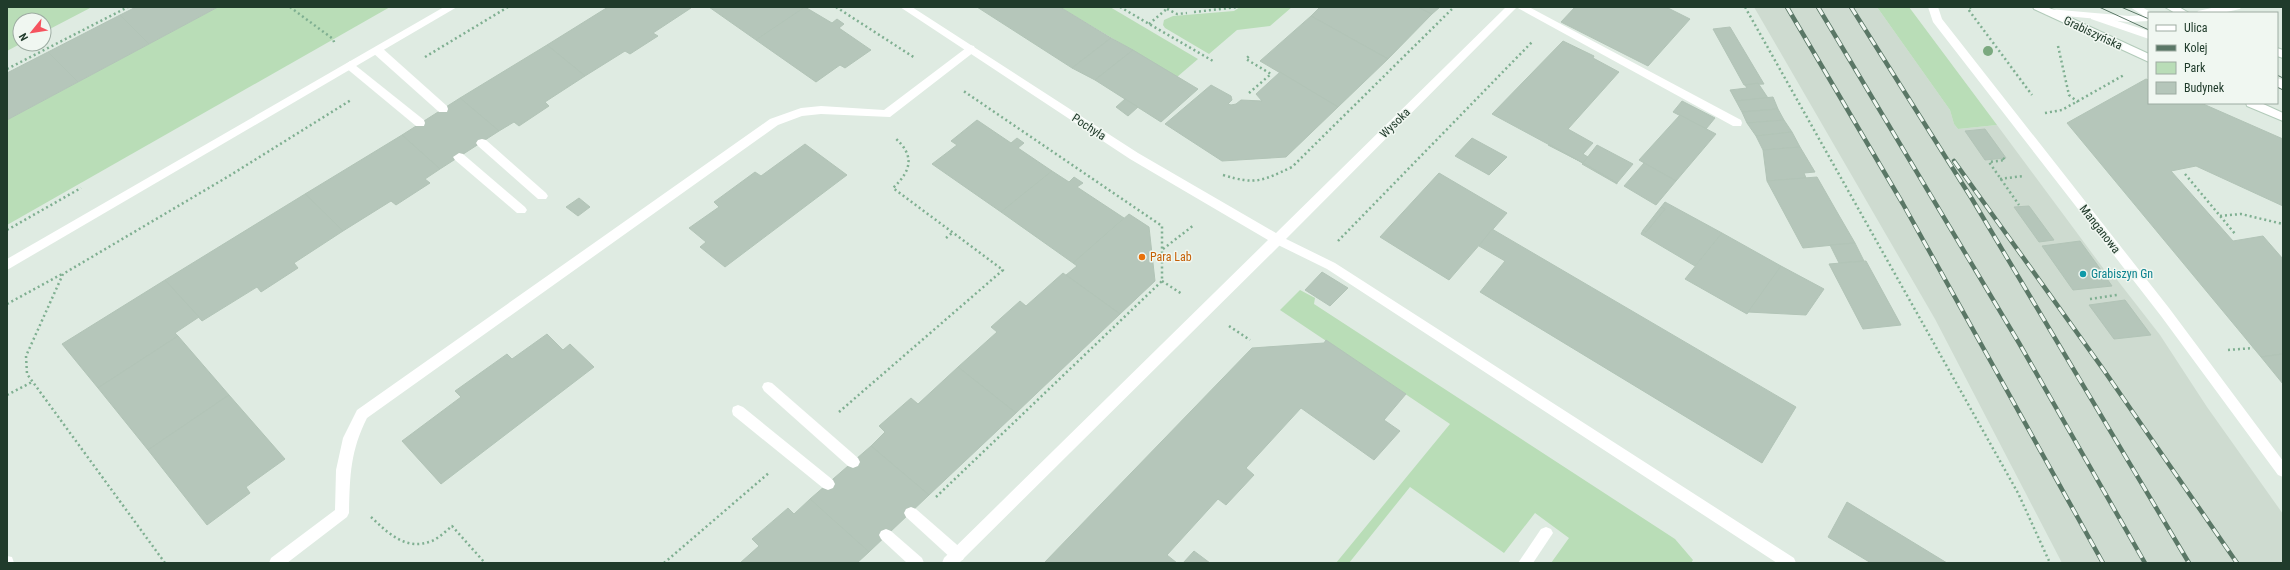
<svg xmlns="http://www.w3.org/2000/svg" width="2290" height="570" viewBox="0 0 2290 570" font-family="'Roboto Condensed',sans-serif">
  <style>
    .built { fill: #cedbd0 }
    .green { fill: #b9ddb7 }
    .building { fill: #b5c6ba; stroke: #b2c4b7 }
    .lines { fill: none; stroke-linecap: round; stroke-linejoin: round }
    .secondary-casing { stroke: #b2cbba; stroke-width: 2 }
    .path { stroke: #7faf91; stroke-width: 2.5; stroke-dasharray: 2 3; stroke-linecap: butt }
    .lane { fill: #fff; fill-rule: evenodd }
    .street { fill: #fff; fill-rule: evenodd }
    .secondary { fill: #fff; fill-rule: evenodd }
    .tram { stroke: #5a7766; stroke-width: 1 }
    .rail-casing { stroke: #5a7766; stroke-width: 4.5 }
    .rail { stroke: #f0f7f1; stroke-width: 3; stroke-dasharray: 9; stroke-linecap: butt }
    .tree { fill: #7ba97f }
    .food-dot { fill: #e8710a; stroke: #f0f7f1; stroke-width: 1.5 }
    .culture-dot { fill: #0f9aa8; stroke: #f0f7f1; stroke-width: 1.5 }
    .labels { text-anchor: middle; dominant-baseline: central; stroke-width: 3; stroke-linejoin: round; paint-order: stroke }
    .street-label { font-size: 12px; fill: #203b2b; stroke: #f0f7f1 }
    .food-label { font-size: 12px; fill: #c56008; stroke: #f0f7f1; text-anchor: start }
    .culture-label { font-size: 12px; fill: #0d838f; stroke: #f0f7f1; text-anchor: start }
  </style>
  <rect width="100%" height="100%" fill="#dfebe2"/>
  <polygon class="built" points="1754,7 1877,7 1950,110 1954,124 1958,129 1997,125 2106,272 2111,272 2160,335 2207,407 2283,514 2283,563 2062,563 1935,319"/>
  <g class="green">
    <polygon points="7,7 92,7 44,32 44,20 20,20 20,44 7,51"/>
    <polygon points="218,7 390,7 7,225 7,120"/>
    <polygon points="1060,7 1110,7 1198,59 1177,77"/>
    <polygon points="1240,7 1292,7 1270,26 1237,30 1209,54 1165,28 1163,25 1164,20 1173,16 1234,11"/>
    <polygon points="1877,7 1909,7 1997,125 1958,129 1954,124 1950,110"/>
    <polygon points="1300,290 1315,298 1314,304 1675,539 1693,560 1691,563 1551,563 1569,538 1535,513 1504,553 1410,487 1349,563 1336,563 1450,424 1280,310"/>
  </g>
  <g class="building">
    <polygon points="136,7 218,7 149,44 120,15"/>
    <polygon points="608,7 690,7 691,8 653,33 658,36 630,54 625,51 585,76 547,45"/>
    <polygon points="709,7 805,7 756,40"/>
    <polygon points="805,7 832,23 837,19 844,24 839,28 871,50 845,68 840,65 816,82 756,40"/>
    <polygon points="977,7 1060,7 1111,38 1072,68"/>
    <polygon points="1320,7 1418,7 1432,14 1388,59 1311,16"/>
    <polygon points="1418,7 1440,7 1432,14"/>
    <polygon points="1575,7 1666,7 1690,19 1648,66 1561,22"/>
    <polygon points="120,15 149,44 78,82 48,52"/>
    <polygon points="1311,16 1388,59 1338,107 1260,61"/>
    <polygon points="1730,27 1764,84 1744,85 1713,29"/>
    <polygon points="1111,38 1133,50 1095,80 1072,68"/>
    <polygon points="1563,41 1594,56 1593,58 1619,72 1568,129 1593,143 1583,154 1588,157 1583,163 1492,114"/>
    <polygon points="547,45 585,76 545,102 549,106 519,126 514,122 499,131 460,98"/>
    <polygon points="1133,50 1198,89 1161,122 1095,80"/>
    <polygon points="48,52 78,82 7,120 7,73"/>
    <polygon points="1280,72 1338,107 1286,157 1222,161 1165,124 1211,85 1231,96 1232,100 1228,104 1231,105 1236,104 1241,100 1262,101 1256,94"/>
    <polygon points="2146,79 2149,80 2149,103 2201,103 2283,139 2283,206 2196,166 2171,171 2233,241 2263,236 2283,259 2283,354 2261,357 2067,123"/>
    <polygon points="1758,83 1768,98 1736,101 1730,90 1747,88 1745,85"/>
    <polygon points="1773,97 1778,109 1742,112 1736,101"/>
    <polygon points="460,98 499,131 440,169 402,135"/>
    <polygon points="1125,99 1138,107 1128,116 1116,107"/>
    <polygon points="1682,101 1715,118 1706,129 1673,112"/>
    <polygon points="1778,109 1784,120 1747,123 1742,112"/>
    <polygon points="1680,115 1716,134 1676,181 1639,160"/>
    <polygon points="977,120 1011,143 1017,138 1024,143 1018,148 1052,171 1001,212 932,164 957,145 951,141"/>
    <polygon points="1784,120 1792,132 1756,136 1747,123"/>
    <polygon points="1985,129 2006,158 1985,160 1965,131"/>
    <polygon points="1792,132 1800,147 1763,150 1756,136"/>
    <polygon points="402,135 440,169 425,179 430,183 396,205 391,201 343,231 305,194"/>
    <polygon points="1472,138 1507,157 1489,175 1455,156"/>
    <polygon points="805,144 847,175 725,267 700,247 706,242 689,228 719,207 714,202 755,172 761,176"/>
    <polygon points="1549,144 1583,163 1548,145"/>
    <polygon points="1597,145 1633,164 1617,183 1583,163"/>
    <polygon points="1800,147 1815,172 1804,173 1806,178 1767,181 1763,150"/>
    <polygon points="1583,163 1617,183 1617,184 1582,164"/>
    <polygon points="1644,163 1676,181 1656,205 1624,186"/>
    <polygon points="1052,171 1069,182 1074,177 1083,183 1077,187 1124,218 1073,263 1001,212"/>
    <polygon points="1439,173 1507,213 1449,280 1380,237"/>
    <polygon points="1817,177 1837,212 1855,243 1803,248 1767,181"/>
    <polygon points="305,194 343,231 294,263 298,268 261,292 257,287 202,321 165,280"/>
    <polygon points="579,198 590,207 578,216 566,207"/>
    <polygon points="1665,202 1722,233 1695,266 1641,234 1643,230 1646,232 1665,209 1661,207"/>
    <polygon points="2029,206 2054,240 2039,242 2014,207"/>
    <polygon points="1661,207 1665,209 1646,232 1643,230"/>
    <polygon points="1129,214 1149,227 1155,281 1120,314 1066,275 1077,266 1073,263"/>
    <polygon points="1492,229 1796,407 1762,463 1480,292 1505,261 1479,246"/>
    <polygon points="1722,233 1781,266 1747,314 1685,279"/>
    <polygon points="2080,241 2096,263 2112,286 2073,290 2042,246"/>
    <polygon points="1855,243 1864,261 1839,263 1830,245"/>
    <polygon points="1866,261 1901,325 1863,329 1829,264"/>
    <polygon points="1781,266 1824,289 1806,315 1748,312"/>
    <polygon points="1322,272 1348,288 1330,306 1305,290"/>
    <polygon points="1063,273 1120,314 1016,413 958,367 997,332 991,327 1020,301 1026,306"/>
    <polygon points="165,280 199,317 175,333 178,336 98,388 62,344"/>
    <polygon points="2125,300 2151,335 2114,339 2089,305"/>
    <polygon points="547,334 563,350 570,344 594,367 441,484 402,441 461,397 455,391 507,354 512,359"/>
    <polygon points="178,336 229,395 148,450 98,388"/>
    <polygon points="1326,340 1406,394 1384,420 1400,431 1374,460 1301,408 1246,468 1254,475 1226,505 1218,499 1167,555 1177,563 1044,563 1252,348 1324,343"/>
    <polygon points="2283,354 2283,384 2261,357"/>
    <polygon points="958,367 1016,413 929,495 871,446 885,432 879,426 911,398 918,404"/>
    <polygon points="229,395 285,459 246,487 250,493 207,525 148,450"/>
    <polygon points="871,446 929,495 869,552 810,499"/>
    <polygon points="810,499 869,552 857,563 740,563 759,546 752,539 788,508 794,514"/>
    <polygon points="1847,502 1947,563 1871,563 1828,537"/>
    <polygon points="1194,551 1210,563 1183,563"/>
  </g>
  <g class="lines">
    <g class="secondary-casing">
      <g id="secondary">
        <polygon points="2033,7 2047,7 2149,54 2149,62 2034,9"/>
        <polygon points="2165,7 2179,7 2189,13 2175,13"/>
        <polygon points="2277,48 2283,50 2283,58 2277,56"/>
        <polygon points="2246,103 2261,103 2283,113 2283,121 2247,106"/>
      </g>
    </g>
    <g class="path">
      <polyline points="290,7 333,39 335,45"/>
      <polyline points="836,7 915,58"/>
      <polyline points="1120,7 1213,61"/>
      <polyline points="1745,7 2018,493 2050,563"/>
      <polyline points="1971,7 1968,9 2032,95"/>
      <polyline points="1167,9 1177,14 1187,13"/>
      <polyline points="1194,12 1238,7"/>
      <polyline points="1149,24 1169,7"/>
      <polyline points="2058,46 2069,95 2078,102"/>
      <polyline points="425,57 508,7"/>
      <polyline points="7,69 128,7"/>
      <polyline points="1249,93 1271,74 1246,59 1250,55"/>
      <polyline points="2045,113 2062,110 2124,75"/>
      <polyline points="2003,158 2005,160 1989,162 2019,205"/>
      <polyline points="2185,174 2236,235"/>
      <path d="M 1223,175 C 1256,185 1262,181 1292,167 L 1454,7"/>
      <polyline points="2000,179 2023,176"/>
      <polyline points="2220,216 2241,214 2283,224"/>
      <polyline points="7,230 81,188"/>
      <polyline points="946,238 952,233"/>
      <polyline points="1338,241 1533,41"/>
      <polyline points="1163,249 1194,225"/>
      <polyline points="1162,281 1182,294"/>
      <polyline points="2090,299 2117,295"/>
      <polyline points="7,304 62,274"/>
      <polyline points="1229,326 1250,340"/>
      <polyline points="2228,350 2253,348"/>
      <polyline points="7,395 32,382"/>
      <path d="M 839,412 L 1003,270 L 893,188 C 912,170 915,155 894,137"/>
      <polyline points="936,497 1162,281 1162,226 962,90"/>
      <path d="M 371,517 C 389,534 406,551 432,541 C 439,538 446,531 452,526 L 485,563"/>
      <polyline points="165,563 27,374 26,356 63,274 229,176 351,100"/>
      <polyline points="664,563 770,472"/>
    </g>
    <g class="lane">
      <polygon points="1516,7 1529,7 1741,120 1742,123 1741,126 1733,126"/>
      <polygon points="2130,7 2142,7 2152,13 2149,13 2149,19"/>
      <polygon points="2095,14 2149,31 2149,39 2091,19 2091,15"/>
      <path d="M 970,45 L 974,46 L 975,49 L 974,52 L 890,117 L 821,114 L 802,116 L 778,125 L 367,418 C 350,452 350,476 349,513 L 347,517 L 287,563 L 269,563 L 271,558 L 335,510 L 336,470 L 343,438 L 357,410 L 770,119 L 801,108 L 821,106 L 884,110 Z"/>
      <polygon points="377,46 381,47 447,106 448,109 447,112 439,112 373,53 372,50"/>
      <polygon points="350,61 424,120 425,123 424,126 416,126 346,68 345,65"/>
      <polygon points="2277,78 2283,80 2283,89 2277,87"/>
      <polygon points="482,139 486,140 546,193 548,196 546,199 538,199 478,146 476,143 478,140"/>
      <polygon points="459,153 463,154 525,207 527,210 525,213 517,213 455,160 453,157"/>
      <polygon points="1278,235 1335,263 1794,558 1796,563 1777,563 1327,269 1274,243 1272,240 1274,237"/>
      <polygon points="768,382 772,383 858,458 860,462 858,466 853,468 848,466 764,391 762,387 764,383"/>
      <polygon points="738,405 743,407 833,480 835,484 833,488 828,490 823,488 733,415 732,411 733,407"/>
      <polygon points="911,507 916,509 963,550 965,555 963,560 958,561 953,560 906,517 904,513 906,509"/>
      <polygon points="1546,527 1551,529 1553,533 1533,563 1518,563 1541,529"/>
      <polygon points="886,529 891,531 922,558 924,563 907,563 881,539 879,535 881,531"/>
    </g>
    <g class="street">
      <polygon points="444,7 457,7 7,270 7,259"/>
      <polygon points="900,7 912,7 1138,153 1276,233 1506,7 1517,7 1282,243 959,563 942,563 944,558 1268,240 1130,159"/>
      <polygon points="1928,7 1938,7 1942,19 2169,308 2283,461 2283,477 2278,475 2161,316 1933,22"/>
      <polygon points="2216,7 2241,7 2240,9 2222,13 2197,13 2198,11"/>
      <polygon points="2049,9 2129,16 2149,15 2149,21 2129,22 2045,14 2045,10"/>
      <polygon points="7,556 12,557 14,563 7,563"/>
    </g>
    <use href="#secondary" class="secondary"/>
    <g class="tram">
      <polyline points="2099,7 2149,30"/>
      <polyline points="2121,7 2149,19"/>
      <polyline points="2277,75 2283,78"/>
      <polyline points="2277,87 2283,90"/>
    </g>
    <g class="rail-casing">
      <g id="rail">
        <polyline points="1787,7 1903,204 2103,563"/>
        <polyline points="1818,7 2019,343 2145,563"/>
        <polyline points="1851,7 1972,199 2189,563"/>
        <polyline points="1954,161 2103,369 2237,563"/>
      </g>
    </g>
    <use href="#rail" class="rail"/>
  </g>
  <circle class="tree" cx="1988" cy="51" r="5"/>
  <circle class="food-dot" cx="1142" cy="257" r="4"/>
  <circle class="culture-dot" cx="2083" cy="274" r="4"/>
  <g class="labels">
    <g class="street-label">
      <text transform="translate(2093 33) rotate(25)">Grabiszyńska</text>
      <text transform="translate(1395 123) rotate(-45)">Wysoka</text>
      <text transform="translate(1089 127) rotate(33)">Pochyła</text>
      <text transform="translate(2100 229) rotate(52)">Manganowa</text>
    </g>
    <g class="food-label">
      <text x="1150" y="257">Para Lab</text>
    </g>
    <g class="culture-label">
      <text x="2091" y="274">Grabiszyn Gn</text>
    </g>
  </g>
  <rect width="2290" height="570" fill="none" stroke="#203b2b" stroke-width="16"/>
  <rect x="2148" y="12" width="130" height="92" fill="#f0f7f1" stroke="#9daca2"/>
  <rect x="2156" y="25" width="20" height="6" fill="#ffffff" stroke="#9daca2"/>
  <text x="2184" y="32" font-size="12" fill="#203b2b">Ulica</text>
  <rect x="2156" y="45" width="20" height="6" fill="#5a7766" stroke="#9daca2"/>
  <text x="2184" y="52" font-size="12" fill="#203b2b">Kolej</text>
  <rect x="2156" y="62" width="20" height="12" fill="#b9ddb7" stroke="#9daca2"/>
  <text x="2184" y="72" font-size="12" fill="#203b2b">Park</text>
  <rect x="2156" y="82" width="20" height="12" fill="#b5c6ba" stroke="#9daca2"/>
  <text x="2184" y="92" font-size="12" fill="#203b2b">Budynek</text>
  <g transform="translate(32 32) rotate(240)"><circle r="19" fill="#f0f7f1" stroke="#9daca2"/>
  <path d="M0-3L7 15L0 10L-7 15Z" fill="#f5545f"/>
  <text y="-6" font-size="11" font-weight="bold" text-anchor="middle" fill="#203b2b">N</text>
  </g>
</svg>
